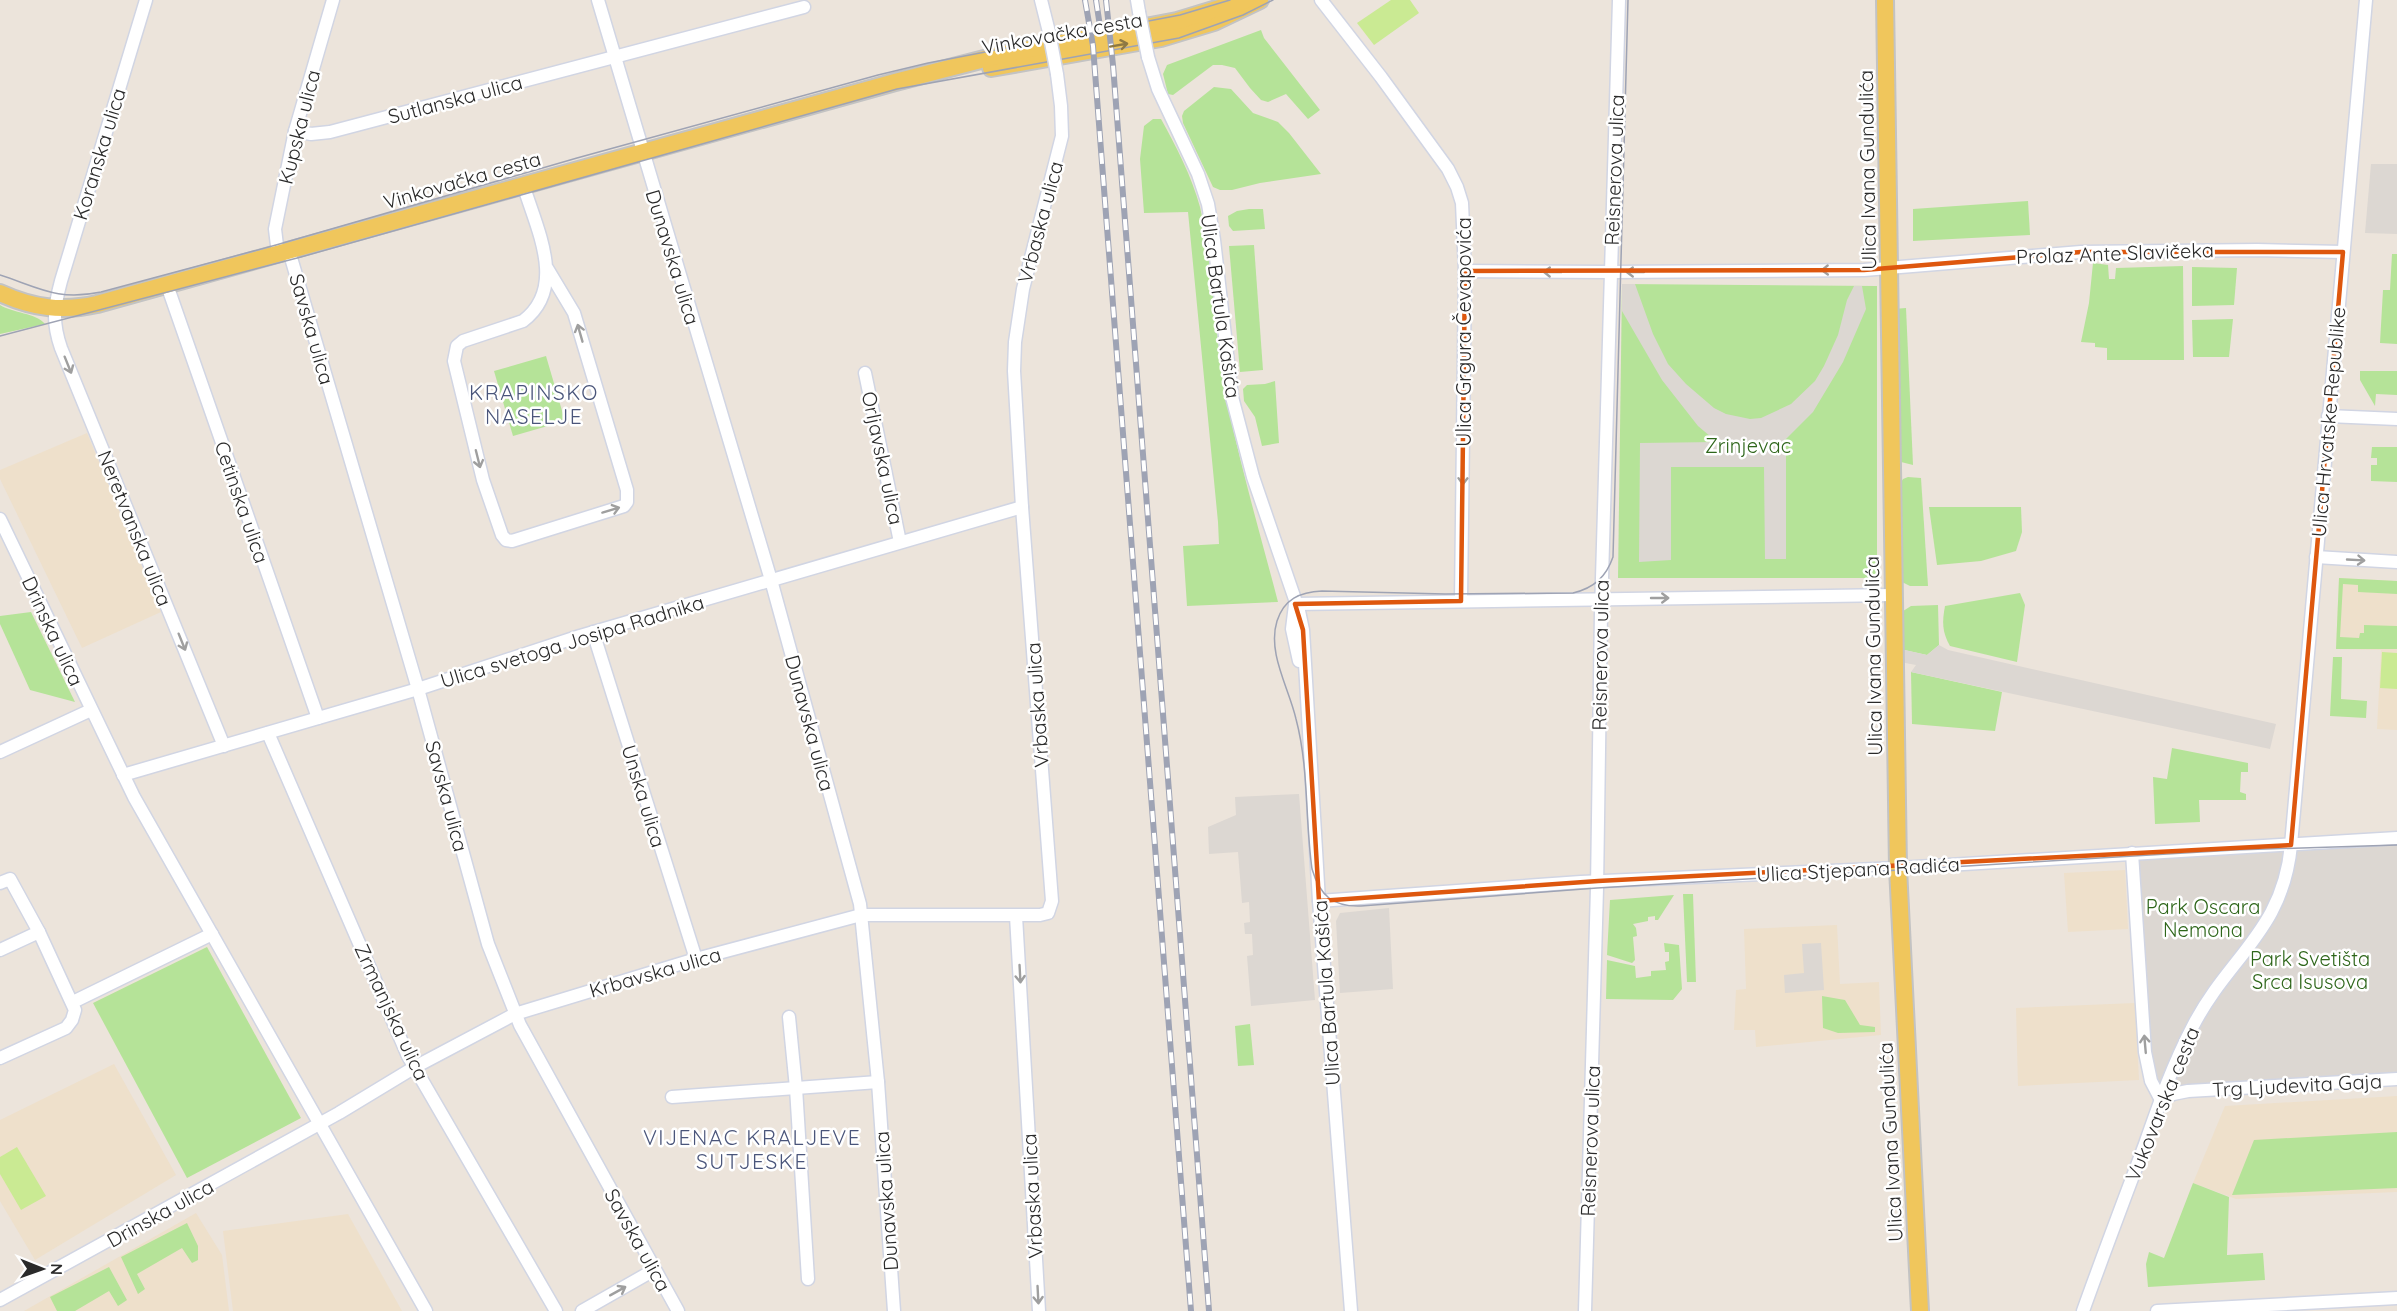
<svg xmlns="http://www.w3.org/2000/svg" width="2397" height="1311" viewBox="0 0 2397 1311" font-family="Quicksand,sans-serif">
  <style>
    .education { fill: #eee0cb }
    .green { fill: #b5e398 }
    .pitch { fill: #caea93 }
    .plaza { fill: #dcd7d2 }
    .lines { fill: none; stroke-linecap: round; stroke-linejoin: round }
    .minor-casing { stroke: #d1d5e3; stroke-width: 15 }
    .major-casing { stroke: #c3c3c3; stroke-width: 20 }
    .minor { stroke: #fff; stroke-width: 12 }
    .major { stroke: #f0c65c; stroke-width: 16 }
    .tram { stroke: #9ea3b4; stroke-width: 1.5 }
    .rail-casing { stroke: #9ea3b4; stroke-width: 6 }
    .rail { stroke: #fff; stroke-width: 4; stroke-dasharray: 11; stroke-linecap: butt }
    .minor-bridge-casing { stroke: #d1d5e3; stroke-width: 15; stroke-linecap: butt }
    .minor-bridge { stroke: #fff; stroke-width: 12 }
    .oneway { stroke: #8d7843 }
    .oneway2 { stroke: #9f9f9f }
    .marked { fill: none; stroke: #de570e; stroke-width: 4.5; stroke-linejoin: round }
    .labels { text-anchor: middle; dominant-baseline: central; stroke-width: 5; stroke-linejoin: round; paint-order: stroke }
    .street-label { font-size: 20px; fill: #2a2a2a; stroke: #fff }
    .park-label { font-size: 20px; fill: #2e661a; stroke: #fff }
    .neighbourhood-label { font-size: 21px; letter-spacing: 1.5px; fill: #4a557a; stroke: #fff }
  </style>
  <rect width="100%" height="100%" fill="#ece4db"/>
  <g class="education">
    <polygon points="87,433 161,612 82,648 0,479 0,470"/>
    <polygon points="2339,578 2397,581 2397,730 2377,729 2381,650 2336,649"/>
    <polygon points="2125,870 2128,929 2068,932 2064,873"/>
    <polygon points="1837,925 1840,984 1879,982 1881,1035 1756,1047 1755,1030 1734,1030 1736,990 1746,989 1744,929"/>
    <polygon points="2135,1003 2139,1080 2018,1086 2016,1008"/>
    <polygon points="114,1064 176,1175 35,1260 0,1201 0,1120"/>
    <polygon points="2397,1096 2397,1192 2236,1199 2193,1183 2225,1106"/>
    <polygon points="196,1213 222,1255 229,1311 24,1311"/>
    <polygon points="348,1214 402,1311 233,1311 223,1231"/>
  </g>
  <g class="green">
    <polygon points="1261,30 1264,38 1320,110 1308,119 1286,94 1268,102 1261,100 1250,88 1235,68 1222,65 1213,65 1173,95 1168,94 1163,74 1167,65"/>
    <polygon points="1214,87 1231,89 1253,113 1278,122 1289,133 1321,174 1260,183 1232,190 1220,190 1213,187 1183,123 1182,116 1184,111"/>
    <path d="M 1153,119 L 1161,119 C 1176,146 1192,177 1200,207 C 1215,272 1214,341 1228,406 C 1242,472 1261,537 1278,602 L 1187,606 L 1183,546 L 1219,544 L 1218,522 L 1188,212 L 1144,213 L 1140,159 L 1144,126 Z"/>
    <polygon points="2028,201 2030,235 1913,241 1913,209"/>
    <polygon points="1249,209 1263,209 1265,229 1233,231 1229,226 1228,216 1237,211"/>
    <polygon points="1254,245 1263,370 1240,372 1229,246"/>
    <polygon points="2392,254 2397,254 2397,344 2380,343 2383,290 2390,290"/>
    <polygon points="2093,263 2108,265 2109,279 2115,279 2116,268 2183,266 2184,360 2107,360 2107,348 2095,347 2095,343 2081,342 2089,303"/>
    <polygon points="2192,267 2237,268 2234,305 2192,306"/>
    <polygon points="1622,284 1877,286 1877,578 1618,578"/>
    <path d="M 0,305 C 13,313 36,313 45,324 L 0,334 Z"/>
    <polygon points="1906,308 1913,465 1897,461 1893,309"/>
    <polygon points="2233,319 2229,357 2193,357 2192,320"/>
    <polygon points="546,356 565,421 513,436 494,371"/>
    <polygon points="2360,371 2397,371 2397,395 2376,394 2375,406 2360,380"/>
    <polygon points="1275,381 1279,443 1262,446 1255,417 1244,401 1243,389 1247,385 1265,384"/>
    <polygon points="2372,447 2397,447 2397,482 2371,481 2371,465 2377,465 2377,458 2371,458"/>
    <polygon points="1908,477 1921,478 1928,586 1910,586 1902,582 1900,576 1900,484 1903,479"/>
    <polygon points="1929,507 2021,507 2022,532 2016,551 1981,561 1937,565"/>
    <polygon points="2339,578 2397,581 2397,594 2358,592 2358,585 2343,584 2340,637 2359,638 2360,633 2364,633 2364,625 2397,626 2397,649 2336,649"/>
    <path d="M 2020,593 L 2025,605 L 2017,662 L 1950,646 C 1942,632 1942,622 1945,606 Z"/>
    <polygon points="1938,605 1939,645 1927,655 1900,649 1900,613 1911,606"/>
    <polygon points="31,612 75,702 30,690 0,624 0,616"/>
    <polygon points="2333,657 2342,657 2341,699 2367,701 2366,718 2330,716"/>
    <polygon points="1911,672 2002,692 1995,731 1912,724"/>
    <polygon points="2172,748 2248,763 2248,772 2241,772 2240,792 2246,794 2246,800 2199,800 2200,822 2155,824 2153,777 2167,779"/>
    <polygon points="1683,894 1693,894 1696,982 1687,982"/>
    <polygon points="1674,895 1658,920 1655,920 1655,916 1648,917 1648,921 1633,924 1636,928 1637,936 1633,937 1635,960 1632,963 1607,955 1610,900"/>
    <polygon points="1664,943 1679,945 1682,989 1673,1000 1606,999 1607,960 1635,966 1636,978 1651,976 1651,971 1666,970 1665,962 1669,961 1669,952 1665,952"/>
    <polygon points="207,947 301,1118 187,1178 93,1003"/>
    <polygon points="1822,996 1845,1000 1860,1025 1875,1027 1875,1032 1838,1033 1823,1028"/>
    <polygon points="1250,1024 1254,1065 1238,1066 1235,1026"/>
    <polygon points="2397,1132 2397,1188 2232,1195 2254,1140"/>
    <polygon points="2193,1183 2229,1197 2227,1255 2263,1253 2265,1280 2148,1287 2146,1264 2149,1252 2164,1258"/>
    <polygon points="187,1223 198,1246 198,1260 192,1263 182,1248 137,1274 145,1289 138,1294 121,1257"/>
    <polygon points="109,1267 127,1300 118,1306 109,1291 75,1311 57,1311 50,1297"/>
  </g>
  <g class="pitch">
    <polygon points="1391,0 1410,0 1419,13 1374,45 1357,23"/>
    <polygon points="2382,652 2397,653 2397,689 2380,688"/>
    <polygon points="17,1147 46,1196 21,1210 0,1174 0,1157"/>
  </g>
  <g class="plaza">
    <polygon points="2371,164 2397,164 2397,234 2365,233"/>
    <polygon points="1622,284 1635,284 1653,334 1668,364 1686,384 1714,408 1726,414 1750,419 1761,418 1791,404 1815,381 1824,366 1838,335 1847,300 1854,286 1862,286 1866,309 1843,362 1813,412 1783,442 1786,442 1786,559 1765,559 1764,467 1671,467 1671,560 1639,562 1640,443 1717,442 1698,426 1662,380 1622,311"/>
    <polygon points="1939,645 1948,650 2276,724 2270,749 1911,672 1916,665 1900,662 1900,649 1927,655"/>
    <polygon points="1299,794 1315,1000 1251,1006 1247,956 1253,955 1252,934 1245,934 1244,923 1250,922 1249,902 1242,903 1238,852 1209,854 1208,827 1236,815 1235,797"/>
    <polygon points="2397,838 2397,1079 2173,1094 2151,1081 2132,853"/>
    <polygon points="1389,908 1393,989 1340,993 1336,921 1340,913"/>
    <polygon points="1821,943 1824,990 1785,993 1784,975 1804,973 1802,944"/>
  </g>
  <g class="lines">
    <g class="minor-casing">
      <g id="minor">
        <path d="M 146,0 L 61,281 C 54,307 52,322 61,348 L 224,746"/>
        <polyline points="598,0 771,580 860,904 878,1082 894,1311"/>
        <polyline points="1041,0 1049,32"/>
        <polyline points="1137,0 1139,12"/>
        <polyline points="1321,0 1381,77 1448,169 1457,187 1462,203 1465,271 1461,601"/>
        <polyline points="1148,57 1158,89 1198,174 1208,204 1214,240 1232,397 1253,477 1299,611 1303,630 1319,901 1351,1311"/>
        <polyline points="295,131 311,134 330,132 804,7"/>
        <path d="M 523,184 C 536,228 568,287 523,321 L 463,341 L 457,346 L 454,361 L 483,480 L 502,535 L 506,540 L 512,541 L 624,506 L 627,502 L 627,490 L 574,313 L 547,268"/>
        <polyline points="289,251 418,689 488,944 520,1025 678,1311"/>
        <polyline points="278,254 275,229 295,131 333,0"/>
        <polyline points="1465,271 1611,272 1864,270 2081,252 2257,250 2343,252"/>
        <polyline points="167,285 318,718"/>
        <polyline points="865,373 900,542"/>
        <polyline points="2328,416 2397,419"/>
        <polyline points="0,519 134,797 426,1311"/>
        <polyline points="2316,557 2397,562"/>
        <polyline points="1295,604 1893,595"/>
        <polyline points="1295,605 1292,629 1299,661"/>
        <polyline points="593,632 696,959"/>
        <polyline points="268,733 408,1056 556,1311"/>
        <polyline points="0,752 91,710"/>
        <polyline points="123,775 418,689 580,636 1022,507"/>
        <polyline points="2132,853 2145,1052 2151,1081 2161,1100"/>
        <polyline points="0,883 10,879 39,932 75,1010 72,1020 66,1028 0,1058"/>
        <polyline points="1319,901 1581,882 1898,868 2397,838"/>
        <polyline points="1016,916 1039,1311"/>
        <polyline points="0,950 39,932"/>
        <polyline points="73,1002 212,934"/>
        <polyline points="789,1017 796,1088 808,1279"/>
        <polyline points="672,1097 878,1082"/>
        <polyline points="2161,1100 2173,1094 2188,1091 2397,1079"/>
        <polyline points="0,1300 339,1113 415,1067 515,1014 696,959 861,915 1040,915 1048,913 1052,901 1022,507 1014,371 1015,342 1023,289 1062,136 1061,106 1057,74"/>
        <polyline points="582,1311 654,1270"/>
        <polyline points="1585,1311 1597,888 1601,612 1619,0"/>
        <path d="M 2083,1311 C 2103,1255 2124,1200 2145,1144 C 2159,1104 2173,1064 2193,1026 C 2229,956 2283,931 2291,845 L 2366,0"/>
        <polyline points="2157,1311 2397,1298"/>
      </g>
    </g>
    <g class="major-casing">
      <g id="major">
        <polyline points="1885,0 1898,868 1920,1311"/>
        <polyline points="991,68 1161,38 1214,22 1260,0"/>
        <path d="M 0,293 C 33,308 62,312 97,304 L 895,82 L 1004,54 L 1177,21 L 1246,0"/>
      </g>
    </g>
    <use href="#minor" class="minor"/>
    <use href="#major" class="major"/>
    <g class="tram">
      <path d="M 1628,0 L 1613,557 C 1606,577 1594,588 1573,593 L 1445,594 L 1322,591 C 1300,592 1284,599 1277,621 C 1267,653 1289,688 1296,719 C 1309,768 1305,819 1312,869 C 1320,896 1333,907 1361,906 L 1597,888 L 2235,850 L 2397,845"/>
      <path d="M 0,275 C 40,288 57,301 101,292 L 276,245 L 577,158 L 878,75 L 928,63 L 1180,15 L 1230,0"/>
      <polyline points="0,336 301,257 897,89 1179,38 1243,15 1273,0"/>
    </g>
    <g class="rail-casing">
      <g id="rail">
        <polyline points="1085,0 1093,46 1101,150 1191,1311"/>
        <polyline points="1096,0 1101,33"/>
        <polyline points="1106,0 1113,65 1209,1311"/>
      </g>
    </g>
    <use href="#rail" class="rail"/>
    <g class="minor-bridge-casing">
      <g id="minor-bridge">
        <polyline points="1139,12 1148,57"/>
        <polyline points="1049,32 1057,74"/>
      </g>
    </g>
    <use href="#minor-bridge" class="minor-bridge"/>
  </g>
  <defs><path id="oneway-shaft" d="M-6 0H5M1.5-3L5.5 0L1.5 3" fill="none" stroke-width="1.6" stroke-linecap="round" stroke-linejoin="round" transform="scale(1.5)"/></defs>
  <use class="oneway" href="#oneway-shaft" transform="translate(1119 45) rotate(-10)"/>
  <g class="oneway2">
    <use href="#oneway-shaft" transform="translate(1830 270) rotate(179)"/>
    <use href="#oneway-shaft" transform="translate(1552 272) rotate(-179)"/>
    <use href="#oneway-shaft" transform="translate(1635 272) rotate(180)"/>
    <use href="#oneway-shaft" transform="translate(580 333) rotate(-106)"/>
    <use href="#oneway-shaft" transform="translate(68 365) rotate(68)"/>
    <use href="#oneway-shaft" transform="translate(478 459) rotate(76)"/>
    <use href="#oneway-shaft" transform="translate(1463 476) rotate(91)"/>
    <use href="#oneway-shaft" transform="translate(611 510) rotate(-17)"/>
    <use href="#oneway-shaft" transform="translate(2356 560) rotate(3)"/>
    <use href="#oneway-shaft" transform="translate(1660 598)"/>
    <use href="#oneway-shaft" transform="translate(182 642) rotate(68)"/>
    <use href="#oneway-shaft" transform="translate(1020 974) rotate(87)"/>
    <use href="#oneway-shaft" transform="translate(2145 1044) rotate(-95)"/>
    <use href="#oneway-shaft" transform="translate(618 1291) rotate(-29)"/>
    <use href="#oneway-shaft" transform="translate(1038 1295) rotate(87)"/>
  </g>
  <path class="marked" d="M 2081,252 L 2343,252 L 2291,845 L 1598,881 L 1319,901 L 1303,630 L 1295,604 L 1461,601 L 1465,271 L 1864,270 Z"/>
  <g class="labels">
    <g class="street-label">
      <text transform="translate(1062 33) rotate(-10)">Vinkovačka cesta</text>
      <text transform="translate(455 99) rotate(-15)">Sutlanska ulica</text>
      <text transform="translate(299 127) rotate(-76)">Kupska ulica</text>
      <text transform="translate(99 154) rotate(-73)">Koranska ulica</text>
      <text transform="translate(1614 170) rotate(-88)">Reisnerova ulica</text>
      <text transform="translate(1867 170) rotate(-91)">Ulica Ivana Gundulića</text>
      <text transform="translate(462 180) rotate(-16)">Vinkovačka cesta</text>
      <text transform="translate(1040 222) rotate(-75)">Vrbaska ulica</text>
      <text transform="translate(2115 253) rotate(-2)">Prolaz Ante Slavičeka</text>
      <text transform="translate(673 257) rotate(73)">Dunavska ulica</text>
      <text transform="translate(1221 306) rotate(82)">Ulica Bartula Kašića</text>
      <text transform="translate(312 329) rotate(74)">Savska ulica</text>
      <text transform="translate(1463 332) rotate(-90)">Ulica Grgura Čevapovića</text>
      <text transform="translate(2328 422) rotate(-85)">Ulica Hrvatske Republike</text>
      <text transform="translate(883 458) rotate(78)">Orljavska ulica</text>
      <text transform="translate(242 502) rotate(71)">Cetinska ulica</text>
      <text transform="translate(135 528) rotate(68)">Neretvanska ulica</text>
      <text transform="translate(53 631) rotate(65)">Drinska ulica</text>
      <text transform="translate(572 641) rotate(-17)">Ulica svetoga Josipa Radnika</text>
      <text transform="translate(1600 655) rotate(-89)">Reisnerova ulica</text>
      <text transform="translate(1873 656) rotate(-91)">Ulica Ivana Gundulića</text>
      <text transform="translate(1037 705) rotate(-94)">Vrbaska ulica</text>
      <text transform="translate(810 723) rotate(75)">Dunavska ulica</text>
      <text transform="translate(447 796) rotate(75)">Savska ulica</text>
      <text transform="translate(644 796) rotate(73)">Unska ulica</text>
      <text transform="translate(1858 869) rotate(-3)">Ulica Stjepana Radića</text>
      <text transform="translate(655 972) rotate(-16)">Krbavska ulica</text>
      <text transform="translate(1326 993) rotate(-94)">Ulica Bartula Kašića</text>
      <text transform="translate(392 1012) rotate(65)">Zrmanjska ulica</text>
      <text transform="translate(2297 1085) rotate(-3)">Trg Ljudevita Gaja</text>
      <text transform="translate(2162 1104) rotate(-68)">Vukovarska cesta</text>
      <text transform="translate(1590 1141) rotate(-88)">Reisnerova ulica</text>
      <text transform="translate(1890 1142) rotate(-93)">Ulica Ivana Gundulića</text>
      <text transform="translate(1032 1196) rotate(-93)">Vrbaska ulica</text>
      <text transform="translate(886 1201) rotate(-94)">Dunavska ulica</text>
      <text transform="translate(160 1213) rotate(-29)">Drinska ulica</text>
      <text transform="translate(638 1240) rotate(61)">Savska ulica</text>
    </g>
    <g class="park-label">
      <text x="1748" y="445">Zrinjevac</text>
      <text x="2203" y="906">Park Oscara<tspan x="2203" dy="23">Nemona</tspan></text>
      <text x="2310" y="958">Park Svetišta<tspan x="2310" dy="23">Srca Isusova</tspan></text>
    </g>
    <g class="neighbourhood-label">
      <text x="534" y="392">KRAPINSKO<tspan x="534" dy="24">NASELJE</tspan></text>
      <text x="752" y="1137">VIJENAC KRALJEVE<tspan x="752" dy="24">SUTJESKE</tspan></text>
    </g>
  </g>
  <g transform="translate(42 1269) rotate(91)" stroke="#ffffff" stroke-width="4.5" paint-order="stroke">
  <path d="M0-4.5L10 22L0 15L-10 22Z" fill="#2a2a2a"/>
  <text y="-9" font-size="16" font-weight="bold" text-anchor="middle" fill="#2a2a2a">N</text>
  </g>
</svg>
